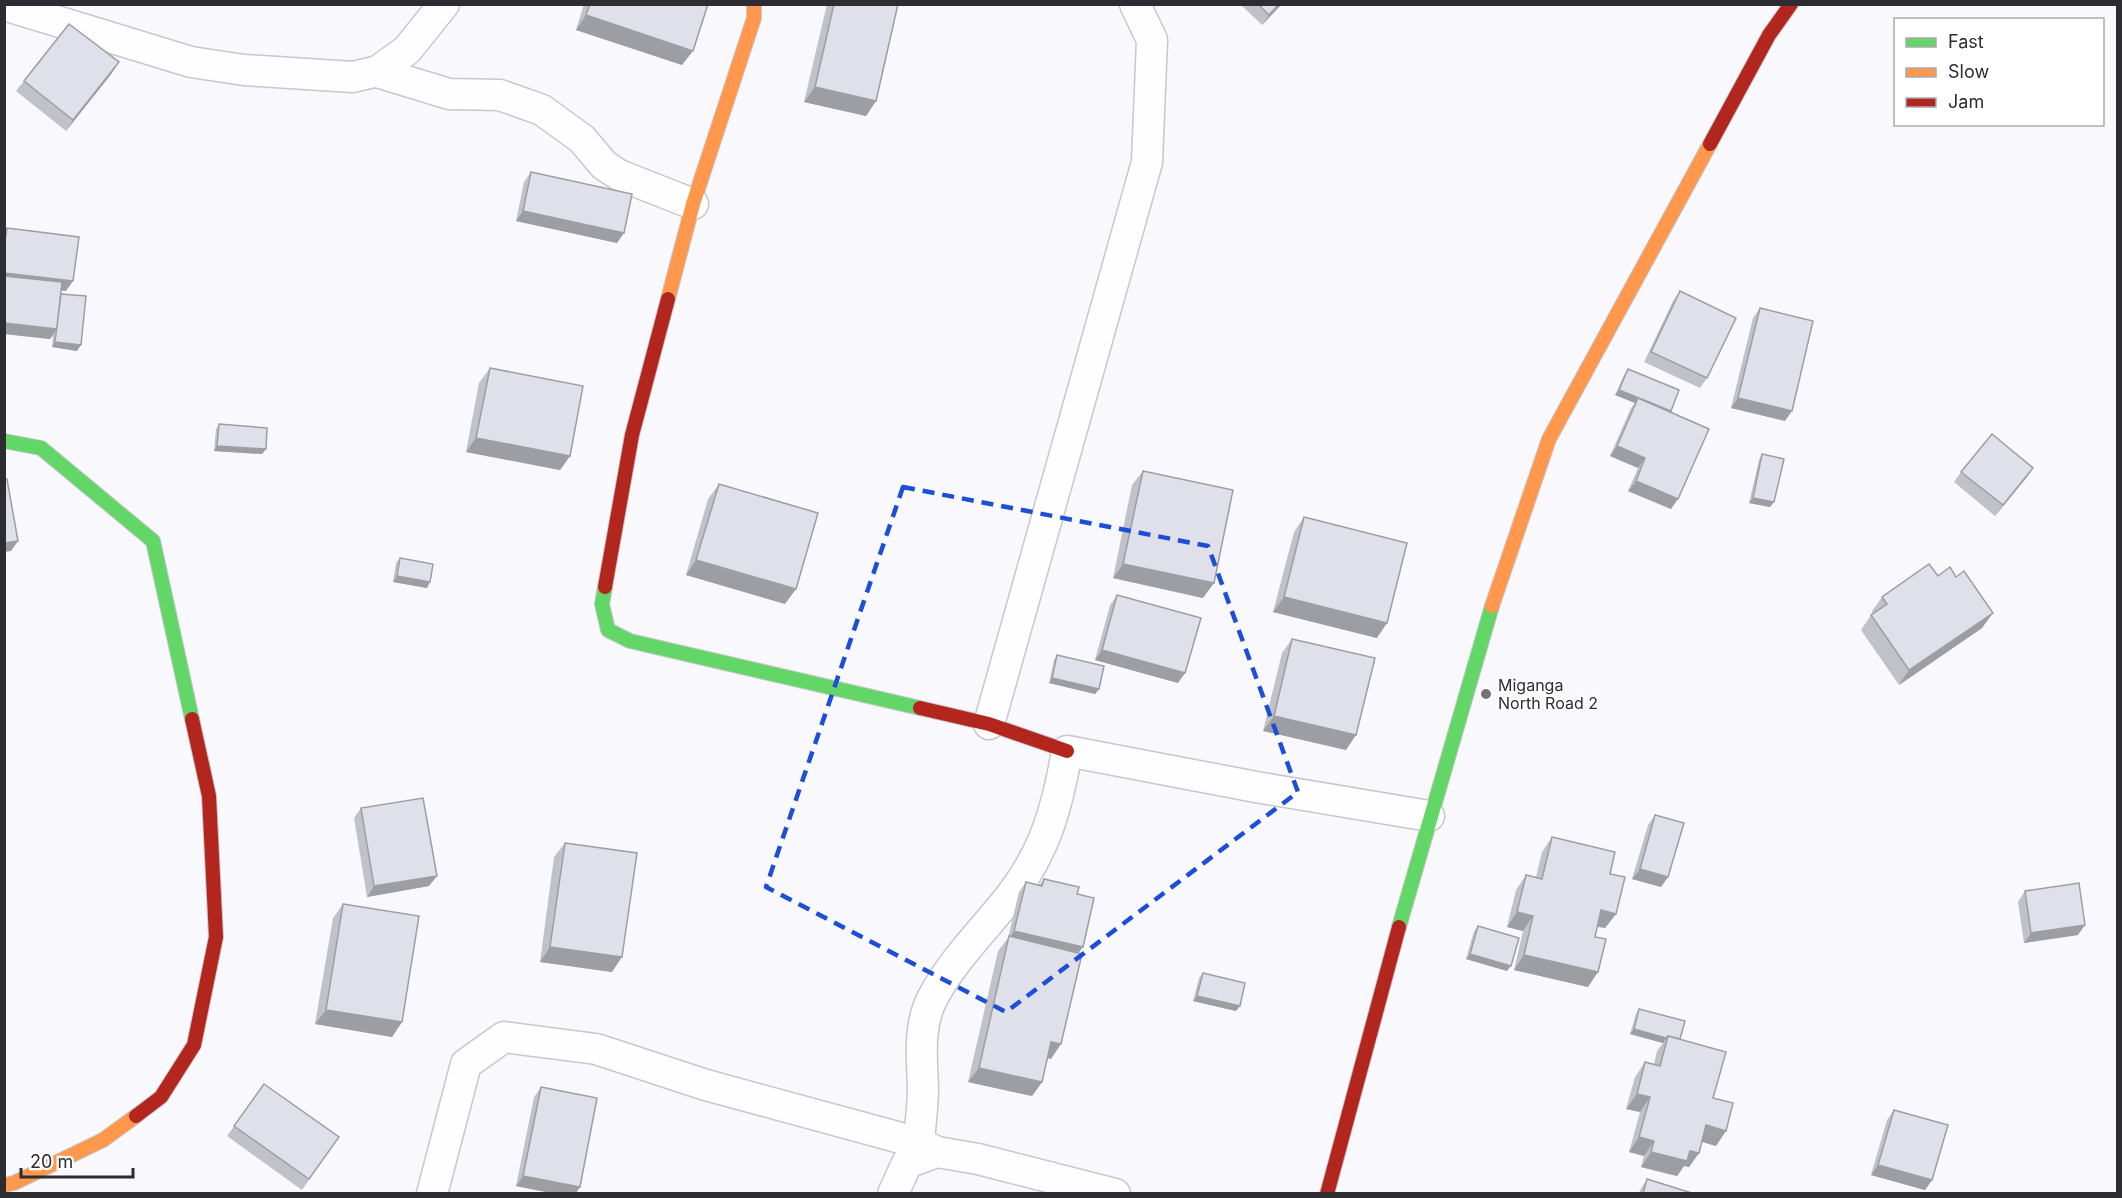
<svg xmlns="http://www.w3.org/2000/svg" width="2122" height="1198" viewBox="0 0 2122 1198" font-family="Inter,sans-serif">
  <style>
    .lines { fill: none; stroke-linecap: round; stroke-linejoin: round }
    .street-casing { stroke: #c7c7cc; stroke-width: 33 }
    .fast-casing { stroke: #c7c7cc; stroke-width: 16 }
    .slow-casing { stroke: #c7c7cc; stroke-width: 16 }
    .jam-casing { stroke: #c7c7cc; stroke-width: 16 }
    .street { stroke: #fefeff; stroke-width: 30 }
    .fast { stroke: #63d668; stroke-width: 14 }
    .slow { stroke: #ff974d; stroke-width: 14 }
    .jam { stroke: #b3261e; stroke-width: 14 }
    .wall { fill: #c1c1c9 }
    .shaded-wall { fill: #9d9da4 }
    .building { fill: #e0e0ea; stroke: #9d9da4; stroke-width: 1.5 }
    .marked { fill: none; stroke: #1d4ed8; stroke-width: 4.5; stroke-dasharray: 12 8; stroke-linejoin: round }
    .poi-dot { fill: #737378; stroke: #fff; stroke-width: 2 }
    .labels { text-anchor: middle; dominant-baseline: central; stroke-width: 4.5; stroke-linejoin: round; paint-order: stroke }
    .poi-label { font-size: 16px; fill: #2c2c31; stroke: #fff; text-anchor: start }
  </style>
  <rect width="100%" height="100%" fill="#f8f8fd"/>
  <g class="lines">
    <g class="street-casing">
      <g id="street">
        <polyline points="4,5 191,62 244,70 353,77 378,71 407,50 444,4"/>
        <polyline points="377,72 449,94 500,95 542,110 582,139 604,165 619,175 693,204"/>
        <polyline points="989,724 1147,162 1152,40 1135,4"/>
        <path d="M 919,1143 C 920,1125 923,1107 923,1088 C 922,1058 918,1027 932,999 C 952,960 986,928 1012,894 C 1046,850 1058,804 1067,751 L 1256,787 L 1429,816"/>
        <polyline points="432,1194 466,1064 504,1037 596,1049 706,1085 919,1143 937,1152"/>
        <polyline points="893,1194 907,1163 937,1152 978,1159 1115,1194"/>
      </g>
    </g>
    <g class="fast-casing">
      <g id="fast">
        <polyline points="4,441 41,448 153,541 192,719"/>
        <polyline points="605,587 602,604 608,630 630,641 920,708"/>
        <polyline points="1399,927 1492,606"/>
      </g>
    </g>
    <g class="slow-casing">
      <g id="slow">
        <polyline points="668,299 693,204 754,18 754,4"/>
        <polyline points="1492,606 1549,439 1710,144"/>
        <polyline points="4,1185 14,1183 103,1140 136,1116"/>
      </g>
    </g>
    <g class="jam-casing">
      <g id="jam">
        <polyline points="1710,144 1769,35 1791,4"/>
        <polyline points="605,587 632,435 668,299"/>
        <polyline points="920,708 989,724 1067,751"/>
        <polyline points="136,1116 161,1097 194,1045 216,937 209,796 192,719"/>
        <polyline points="1327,1194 1399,927"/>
      </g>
    </g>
    <use href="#street" class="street"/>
    <use href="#fast" class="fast"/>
    <use href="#slow" class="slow"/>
    <use href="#jam" class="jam"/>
  </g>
  <g class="wall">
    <polygon points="584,4 708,4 682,65 576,30"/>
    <polygon points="827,4 898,4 876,101 866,116 804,102"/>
    <polygon points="1240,4 1282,4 1262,25"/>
    <polygon points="112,73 66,131 16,91 24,81"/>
    <polygon points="531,172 617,243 516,221 524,182"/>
    <polygon points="7,228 66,291 61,290 61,294 77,351 52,347 53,335 50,339 4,334 4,231"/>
    <polygon points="1680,291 1707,378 1700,388 1644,362 1673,301"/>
    <polygon points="1760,308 1785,421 1731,408 1753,318"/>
    <polygon points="490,368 570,456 560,470 466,452 479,383"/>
    <polygon points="1628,369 1670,412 1671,509 1628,491 1638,468 1610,456 1631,408 1635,403 1615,395 1624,375"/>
    <polygon points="219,424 266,449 262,454 214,451 216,429"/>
    <polygon points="1762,454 1770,507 1749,503 1759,460"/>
    <polygon points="1143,471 1203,598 1113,578 1132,485"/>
    <polygon points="1961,472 2026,478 1995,516 1954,482"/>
    <polygon points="719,484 785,604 686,575 708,499"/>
    <polygon points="1304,517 1377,638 1273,612 1294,532"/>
    <polygon points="400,558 427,588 393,582 396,563"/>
    <polygon points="1938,576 1956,577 1982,628 1899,685 1861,630 1871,615 1873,614 1872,611 1882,597"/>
    <polygon points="1117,595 1178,683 1095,660 1110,605"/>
    <polygon points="1292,639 1346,750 1263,731 1282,653"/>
    <polygon points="1057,655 1099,689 1095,694 1049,683 1054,660"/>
    <polygon points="361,808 429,886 367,897 354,818"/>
    <polygon points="1655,815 1668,877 1661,887 1632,879 1648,825"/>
    <polygon points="1552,837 1610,874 1616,914 1605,928 1597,927 1595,937 1588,987 1514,970 1523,931 1507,927 1516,890 1526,875 1536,877 1542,852"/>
    <polygon points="565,843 612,972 540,962 554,857"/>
    <polygon points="1044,879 1077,894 1083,947 1078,953 1051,1059 1047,1058 1042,1082 1032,1096 968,1082 998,951 1008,938 1019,892 1026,882 1039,885"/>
    <polygon points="2025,891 2078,935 2024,943 2018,902"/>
    <polygon points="343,904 402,1022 392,1037 315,1024 333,918"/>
    <polygon points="1478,926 1507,971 1466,959 1474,931"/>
    <polygon points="1203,973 1236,1011 1193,1001 1199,978"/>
    <polygon points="1639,1009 1680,1039 1713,1098 1716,1146 1702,1142 1699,1153 1689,1167 1684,1166 1677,1176 1641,1167 1644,1156 1629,1152 1640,1112 1626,1109 1635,1077 1645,1062 1654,1064 1657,1051 1663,1043 1630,1034 1636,1014"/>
    <polygon points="264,1084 339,1137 302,1190 227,1136"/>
    <polygon points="541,1087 580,1187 575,1194 556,1194 516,1186 534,1097"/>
    <polygon points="1894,1110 1932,1180 1925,1190 1871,1175 1887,1120"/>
    <polygon points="1647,1179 1695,1194 1639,1194 1640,1190"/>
  </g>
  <g class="shaded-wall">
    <polygon points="1279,4 1282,4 1262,25 1269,15"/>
    <polygon points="586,15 693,51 682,65 576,30"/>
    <polygon points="119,62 112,73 66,131 73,120"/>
    <polygon points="815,87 876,101 866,116 804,102"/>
    <polygon points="523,211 624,233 617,243 516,221"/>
    <polygon points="4,273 73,281 66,291 4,284"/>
    <polygon points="4,323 57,329 50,339 4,334"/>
    <polygon points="55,342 81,345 77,351 52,347"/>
    <polygon points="1619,390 1671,411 1667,416 1638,398 1635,403 1615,395"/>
    <polygon points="1738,398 1792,411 1785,421 1731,408"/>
    <polygon points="476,438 570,456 560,470 466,452"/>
    <polygon points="217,446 266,449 262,454 214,451"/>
    <polygon points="1617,446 1645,458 1638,468 1610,456"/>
    <polygon points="2033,468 2026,478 1995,516 2003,505"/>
    <polygon points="1636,481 1678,499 1671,509 1628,491"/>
    <polygon points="1753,498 1774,502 1770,507 1749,503"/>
    <polygon points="18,541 11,551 4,552 4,543"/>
    <polygon points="696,560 796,589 785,604 686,575"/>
    <polygon points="1123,564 1214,583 1203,598 1113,578"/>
    <polygon points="397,576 430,582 427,588 393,582"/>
    <polygon points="1284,597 1387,623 1377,638 1273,612"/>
    <polygon points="1993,613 1982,628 1899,685 1909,670"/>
    <polygon points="1102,650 1185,673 1178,683 1095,660"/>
    <polygon points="1052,678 1099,689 1095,694 1049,683"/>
    <polygon points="1274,716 1356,735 1346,750 1263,731"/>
    <polygon points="1640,869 1668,877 1661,887 1632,879"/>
    <polygon points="437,876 429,886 367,897 374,886"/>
    <polygon points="1601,910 1616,914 1605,928 1591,925"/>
    <polygon points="1517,912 1533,916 1523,931 1507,927"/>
    <polygon points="2085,925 2078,935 2024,943 2031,933"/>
    <polygon points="1014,931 1083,947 1075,957 1007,941"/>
    <polygon points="550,947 622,957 612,972 540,962"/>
    <polygon points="1470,954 1511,966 1507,971 1466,959"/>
    <polygon points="1524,955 1598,972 1588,987 1514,970"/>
    <polygon points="1197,996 1240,1006 1236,1011 1193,1001"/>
    <polygon points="326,1010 402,1022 392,1037 315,1024"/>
    <polygon points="1634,1029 1666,1038 1663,1043 1630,1034"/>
    <polygon points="1051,1042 1061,1044 1051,1059 1041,1056"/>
    <polygon points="979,1068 1042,1082 1032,1096 968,1082"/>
    <polygon points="1637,1094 1650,1097 1640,1112 1626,1109"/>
    <polygon points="1706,1125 1726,1131 1716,1146 1696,1140"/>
    <polygon points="1639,1137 1654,1141 1644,1156 1629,1152"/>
    <polygon points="1690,1151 1699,1153 1689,1167 1684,1166 1677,1176 1641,1167 1651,1152"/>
    <polygon points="1878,1165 1932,1180 1925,1190 1871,1175"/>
    <polygon points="523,1176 580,1187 575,1194 556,1194 516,1186"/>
  </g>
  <g class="building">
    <polygon points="590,4 708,4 693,51 586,15"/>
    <polygon points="834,4 898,4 876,101 815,87"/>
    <polygon points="1258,4 1279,4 1269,15"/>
    <polygon points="69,24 119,62 73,120 24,81"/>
    <polygon points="531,172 632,194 624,233 523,211"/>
    <polygon points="7,228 79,237 73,281 4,273 4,248"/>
    <polygon points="4,276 62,282 57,329 4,323"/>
    <polygon points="1680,291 1736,318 1707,378 1651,352"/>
    <polygon points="61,294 86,296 81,345 55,342"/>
    <polygon points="1760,308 1813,321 1792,411 1738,398"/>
    <polygon points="490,368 583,386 570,456 476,438"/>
    <polygon points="1628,369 1679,390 1671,411 1619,390"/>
    <polygon points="1638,398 1709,429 1678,499 1636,481 1645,458 1617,446"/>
    <polygon points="219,424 267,428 266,449 217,446"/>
    <polygon points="1992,434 2033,468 2003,505 1961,472"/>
    <polygon points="1762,454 1784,459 1774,502 1753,498"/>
    <polygon points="1143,471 1233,490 1214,583 1123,564"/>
    <polygon points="4,479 7,479 18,541 4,543"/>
    <polygon points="719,484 818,513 796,589 696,560"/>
    <polygon points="1304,517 1407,543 1387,623 1284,597"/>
    <polygon points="400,558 433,564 430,582 397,576"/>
    <polygon points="1929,564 1938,576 1950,567 1956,577 1964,571 1993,613 1909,670 1871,615 1887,604 1882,597"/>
    <polygon points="1117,595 1201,618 1185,673 1102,650"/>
    <polygon points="1292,639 1375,658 1356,735 1274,716"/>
    <polygon points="1057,655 1104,666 1099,689 1052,678"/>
    <polygon points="423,798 437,876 374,886 361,808"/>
    <polygon points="1655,815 1684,823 1668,877 1640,869"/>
    <polygon points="1552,837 1615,852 1610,874 1625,877 1616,914 1601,910 1595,937 1606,939 1598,972 1524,955 1533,916 1517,912 1526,875 1542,879"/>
    <polygon points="565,843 637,853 622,957 550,947"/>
    <polygon points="1044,879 1079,887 1077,894 1094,898 1083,947 1014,931 1026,882 1042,886"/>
    <polygon points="2079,883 2085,925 2031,933 2025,891"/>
    <polygon points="343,904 419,916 402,1022 326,1010"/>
    <polygon points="1478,926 1519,938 1511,966 1470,954"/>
    <polygon points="1009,936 1082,954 1061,1044 1051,1042 1042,1082 979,1068"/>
    <polygon points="1203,973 1245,983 1240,1006 1197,996"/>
    <polygon points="1639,1009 1685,1021 1680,1039 1668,1036 1666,1038 1634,1029"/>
    <polygon points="1668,1036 1726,1052 1713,1098 1733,1103 1726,1131 1706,1125 1699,1153 1690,1151 1687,1161 1651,1152 1654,1141 1639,1137 1650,1097 1637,1094 1645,1062 1660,1066"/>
    <polygon points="264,1084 339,1137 309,1179 234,1126"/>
    <polygon points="541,1087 597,1098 580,1187 523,1176"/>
    <polygon points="1894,1110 1948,1125 1932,1180 1878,1165"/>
    <polygon points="1647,1179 1695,1194 1643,1194"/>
  </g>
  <path class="marked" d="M 903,487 L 1208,546 L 1298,792 L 1006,1012 L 766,887 Z"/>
  <circle class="poi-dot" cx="1486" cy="694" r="6"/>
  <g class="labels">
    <g class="poi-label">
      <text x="1498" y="685">Miganga<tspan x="1498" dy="18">North Road 2</tspan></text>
    </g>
  </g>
  <rect width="2122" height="1198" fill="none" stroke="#2c2c31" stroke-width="12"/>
  <rect x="1894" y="18" width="210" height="108" fill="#ffffff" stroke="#ababad" stroke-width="1.5"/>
  <rect x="1906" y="38" width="30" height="9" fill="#63d668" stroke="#ababad" stroke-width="1.5"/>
  <text x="1948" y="48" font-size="18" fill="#2c2c31">Fast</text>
  <rect x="1906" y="68" width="30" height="9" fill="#ff974d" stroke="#ababad" stroke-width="1.5"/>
  <text x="1948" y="78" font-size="18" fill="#2c2c31">Slow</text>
  <rect x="1906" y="98" width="30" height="9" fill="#b3261e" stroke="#ababad" stroke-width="1.5"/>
  <text x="1948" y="108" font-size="18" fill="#2c2c31">Jam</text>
  <path d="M21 1168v9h112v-9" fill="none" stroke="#2c2c31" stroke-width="3"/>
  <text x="30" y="1168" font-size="18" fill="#2c2c31" stroke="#ffffff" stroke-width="4.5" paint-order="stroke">20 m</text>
</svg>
